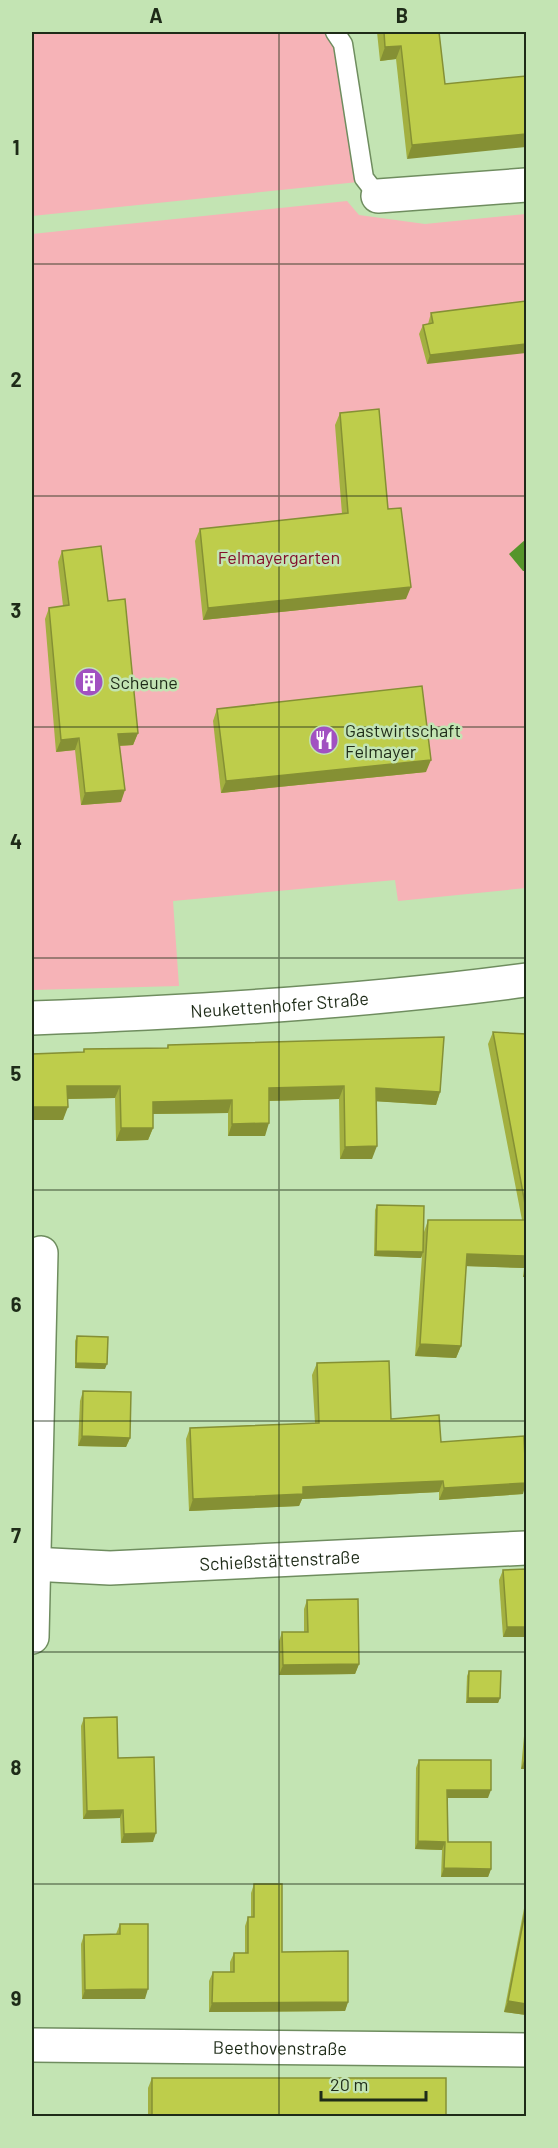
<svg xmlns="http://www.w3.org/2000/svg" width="558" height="2148" viewBox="0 0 558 2148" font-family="Barlow,sans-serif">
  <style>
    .green { fill: #f6b3b7 }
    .water { fill: #55952b }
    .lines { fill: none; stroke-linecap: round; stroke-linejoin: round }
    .lane-casing { stroke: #6f8d5f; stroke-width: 21 }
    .street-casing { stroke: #6f8d5f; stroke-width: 36 }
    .lane { stroke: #fff; stroke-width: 18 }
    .street { stroke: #fff; stroke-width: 33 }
    .wall { fill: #a3b040 }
    .shaded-wall { fill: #859034 }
    .building { fill: #becd4b; stroke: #859034; stroke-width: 1.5 }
    .grid { fill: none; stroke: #1e2b18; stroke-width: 1.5; stroke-opacity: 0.55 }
    .labels { text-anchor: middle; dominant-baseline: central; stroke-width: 5; stroke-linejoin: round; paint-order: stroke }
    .park-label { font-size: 18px; fill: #83102b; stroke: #c3e4b3 }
    .poi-label { font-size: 18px; fill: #1e2b18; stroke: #c3e4b3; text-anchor: start }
    .street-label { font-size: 18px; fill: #1e2b18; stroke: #c3e4b3 }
    .neatline { fill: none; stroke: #1e2b18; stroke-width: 2 }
    .grid-label { font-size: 20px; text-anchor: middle; font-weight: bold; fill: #1e2b18 }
  </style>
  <rect width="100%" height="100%" fill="#c3e4b3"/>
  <g class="green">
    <polygon points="32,32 327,32 334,37 358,182 32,216"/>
    <polygon points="347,201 359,215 425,224 526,214 526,888 398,901 395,880 173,901 179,986 32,990 32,234"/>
  </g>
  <polygon class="water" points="526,539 526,571 523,571 509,554"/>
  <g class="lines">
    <g class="lane-casing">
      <polyline id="lane" points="335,32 343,44 364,178 378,196"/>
    </g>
    <g class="street-casing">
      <g id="street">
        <polyline points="378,196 526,185"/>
        <path id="s1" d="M 32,1018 C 197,1012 363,1002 526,980"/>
        <path id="s2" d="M 32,1564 L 110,1568 L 526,1548"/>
        <polyline points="32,1637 41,1253"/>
        <path id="s3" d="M 32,2045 L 526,2050"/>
      </g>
    </g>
    <use href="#lane" class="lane"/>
    <use href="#street" class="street"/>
  </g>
  <g class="wall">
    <polygon points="377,32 439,32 445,84 407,159 396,59 380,61"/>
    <polygon points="526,301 427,364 419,334 423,325 428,324 431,313"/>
    <polygon points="340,413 388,509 406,599 203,620 195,541 200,529 342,514 335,425"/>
    <polygon points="62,551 108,601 138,733 133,745 120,746 121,802 81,805 75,750 56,752 45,619 49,608 63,606 58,562"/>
    <polygon points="217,709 426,772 221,793 213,721"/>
    <polygon points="493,1032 526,1034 526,1277 523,1277 524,1268 466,1266 461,1346 456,1358 415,1356 422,1256 421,1258 374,1256 375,1210 377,1205 424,1232 428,1220 522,1220 488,1044"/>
    <polygon points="168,1045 440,1092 436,1105 376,1101 372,1159 340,1159 339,1099 269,1101 265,1136 228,1136 228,1113 153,1114 153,1128 148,1140 116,1141 115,1098 68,1099 63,1120 32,1120 32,1054 83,1052 84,1049 167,1048"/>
    <polygon points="77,1336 105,1369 75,1368 75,1341"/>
    <polygon points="317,1363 391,1419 441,1442 523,1494 439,1500 439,1492 302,1499 299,1506 189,1511 186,1439 190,1428 315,1423 312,1375"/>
    <polygon points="83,1391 130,1438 126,1447 78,1446 80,1401"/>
    <polygon points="503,1570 526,1637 503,1637 499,1580"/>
    <polygon points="307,1600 359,1664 355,1674 279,1675 279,1641 282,1632 304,1632 304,1609"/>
    <polygon points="469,1671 500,1698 498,1703 466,1703 467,1676"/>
    <polygon points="526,1714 526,1769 521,1769"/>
    <polygon points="84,1718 118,1758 153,1842 121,1843 120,1818 83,1819 81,1726"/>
    <polygon points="419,1760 488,1798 448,1798 448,1842 491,1869 488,1877 441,1877 442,1850 415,1849 416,1768"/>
    <polygon points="254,1884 282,1952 348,2002 345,2011 209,2012 209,1981 213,1972 230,1972 230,1962 234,1953 245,1953 245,1926 248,1917 251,1917 251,1893"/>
    <polygon points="526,1898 526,2015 504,2012"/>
    <polygon points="120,1924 145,1999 82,1999 81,1944 84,1935 116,1934"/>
    <polygon points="152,2078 446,2116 148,2116 148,2088"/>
  </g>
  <g class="shaded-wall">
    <polygon points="401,46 396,59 380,61 385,47"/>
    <polygon points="526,134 526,147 407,159 412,145"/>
    <polygon points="526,344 526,353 427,364 430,355"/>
    <polygon points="411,587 406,599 203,620 208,608"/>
    <polygon points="138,733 133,745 114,746 118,734"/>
    <polygon points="79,738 75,750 56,752 61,740"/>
    <polygon points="431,760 426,772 221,793 226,781"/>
    <polygon points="125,790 121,802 81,805 85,793"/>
    <polygon points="67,1086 120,1086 115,1098 63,1099"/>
    <polygon points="344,1086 339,1099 264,1101 269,1088"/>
    <polygon points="376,1088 440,1092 436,1105 371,1101"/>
    <polygon points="232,1100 228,1113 148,1114 153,1102"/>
    <polygon points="32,1107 68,1107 63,1120 32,1120"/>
    <polygon points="269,1123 265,1136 228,1136 232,1124"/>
    <polygon points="121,1128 153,1128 148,1140 116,1141"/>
    <polygon points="377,1146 372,1159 340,1159 345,1147"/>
    <polygon points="376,1251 423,1252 421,1258 374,1256"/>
    <polygon points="467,1254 526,1256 526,1261 524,1268 463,1266"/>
    <polygon points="526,1269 526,1277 523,1277"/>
    <polygon points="420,1344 461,1346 456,1358 415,1356"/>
    <polygon points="76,1363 107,1364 105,1369 75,1368"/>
    <polygon points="82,1436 130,1438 126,1447 78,1446"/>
    <polygon points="443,1481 439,1492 302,1499 299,1506 189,1511 193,1499 303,1487"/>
    <polygon points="526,1483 523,1494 439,1500 444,1488"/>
    <polygon points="507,1627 526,1627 526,1637 503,1637"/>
    <polygon points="359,1664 355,1674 279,1675 283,1665"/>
    <polygon points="468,1698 500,1698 498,1703 466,1703"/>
    <polygon points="525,1758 526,1758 526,1769 521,1769"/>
    <polygon points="447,1790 491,1790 488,1798 445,1798"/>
    <polygon points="123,1810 120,1818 83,1819 87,1811"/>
    <polygon points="156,1833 153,1842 121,1843 124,1834"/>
    <polygon points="418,1841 445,1842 442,1850 415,1849"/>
    <polygon points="444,1868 491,1869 488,1877 441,1877"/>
    <polygon points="148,1989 145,1999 82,1999 85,1990"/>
    <polygon points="508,2001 526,2004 526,2015 504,2012"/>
    <polygon points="348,2002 345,2011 209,2012 212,2003"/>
  </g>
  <g class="building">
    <polygon points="384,32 439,32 445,84 526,76 526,134 412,145 401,46 385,47"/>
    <polygon points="526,301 526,344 430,355 423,325 433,323 431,313"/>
    <polygon points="379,409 388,509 401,508 411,587 208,608 200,529 348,513 340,413"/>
    <polygon points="101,546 108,601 125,599 138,733 118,734 125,790 85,793 79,738 61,740 49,608 69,605 62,551"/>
    <polygon points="422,686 431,760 226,781 217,709"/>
    <polygon points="493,1032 526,1034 526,1209"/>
    <polygon points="444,1037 440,1092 376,1088 377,1146 345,1147 344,1086 269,1088 269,1123 232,1124 232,1100 153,1102 153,1128 121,1128 120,1086 67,1086 68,1107 32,1107 32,1054 84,1052 84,1049 168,1048 168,1045"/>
    <polygon points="377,1205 424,1206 423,1252 376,1251"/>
    <polygon points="428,1220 526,1220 526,1256 467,1254 461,1346 420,1344"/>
    <polygon points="77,1336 108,1337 107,1364 76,1363"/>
    <polygon points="389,1361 391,1419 439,1415 441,1442 524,1436 526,1483 444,1488 443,1481 303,1487 303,1494 193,1499 190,1428 319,1423 317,1363"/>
    <polygon points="83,1391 131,1392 130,1438 82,1436"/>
    <polygon points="526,1569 526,1627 507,1627 503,1570"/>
    <polygon points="358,1599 359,1664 283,1665 282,1632 308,1632 307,1600"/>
    <polygon points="469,1671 501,1671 500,1698 468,1698"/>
    <polygon points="117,1717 118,1758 154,1757 156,1833 124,1834 123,1810 87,1811 84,1718"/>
    <polygon points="419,1760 491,1760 491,1790 447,1790 448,1842 491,1842 491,1869 444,1868 445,1842 418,1841"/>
    <polygon points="254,1884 282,1884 282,1952 348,1951 348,2002 212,2003 213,1972 234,1972 234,1953 248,1953 248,1917 254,1917"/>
    <polygon points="526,1907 526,2004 508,2001"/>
    <polygon points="120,1924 148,1924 148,1989 85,1990 84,1935 120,1934"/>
    <rect x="152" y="2078" width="294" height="38"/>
  </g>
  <path class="grid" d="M 279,32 L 279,2116M 32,264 L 526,264M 32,496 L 526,496M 32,727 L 526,727M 32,958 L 526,958M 32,1190 L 526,1190M 32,1421 L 526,1421M 32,1652 L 526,1652M 32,1884 L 526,1884"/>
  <defs>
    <g id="building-disc" transform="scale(1.5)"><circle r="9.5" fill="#a151c1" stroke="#c3e4b3"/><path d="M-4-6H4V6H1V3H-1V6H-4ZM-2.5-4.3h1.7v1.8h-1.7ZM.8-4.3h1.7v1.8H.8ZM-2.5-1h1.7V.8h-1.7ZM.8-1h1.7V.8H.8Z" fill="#fff"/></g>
    <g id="restaurant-disc" transform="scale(1.5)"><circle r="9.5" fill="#a151c1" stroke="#c3e4b3"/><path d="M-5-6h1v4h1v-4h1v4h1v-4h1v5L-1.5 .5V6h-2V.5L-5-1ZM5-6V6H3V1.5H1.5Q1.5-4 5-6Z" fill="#fff"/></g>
  </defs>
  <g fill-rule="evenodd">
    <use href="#building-disc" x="89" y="682"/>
    <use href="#restaurant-disc" x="324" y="740"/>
  </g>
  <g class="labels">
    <g class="park-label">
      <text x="279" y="557">Felmayergarten</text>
    </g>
    <g class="poi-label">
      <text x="110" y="682">Scheune</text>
      <text x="345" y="730">Gastwirtschaft<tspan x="345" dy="21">Felmayer</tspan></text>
    </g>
    <g class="street-label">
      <text stroke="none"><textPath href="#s1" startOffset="248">Neukettenhofer Straße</textPath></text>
      <text stroke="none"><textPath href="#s2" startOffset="248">Schießstättenstraße</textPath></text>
      <text stroke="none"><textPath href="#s3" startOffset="248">Beethovenstraße</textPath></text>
    </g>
  </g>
  <rect width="558" height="2148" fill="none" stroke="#c3e4b3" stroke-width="66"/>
  <path d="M321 2091v9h105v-9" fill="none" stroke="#1e2b18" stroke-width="3"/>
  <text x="330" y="2091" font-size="18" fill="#1e2b18" stroke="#c3e4b3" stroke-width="4.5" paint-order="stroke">20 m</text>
  <rect x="33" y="33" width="492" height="2082" class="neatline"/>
  <g class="grid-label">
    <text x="156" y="23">A</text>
    <text x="402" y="23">B</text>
    <text x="16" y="155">1</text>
    <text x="16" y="387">2</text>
    <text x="16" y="618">3</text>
    <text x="16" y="849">4</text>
    <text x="16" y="1081">5</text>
    <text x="16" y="1312">6</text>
    <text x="16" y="1543">7</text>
    <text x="16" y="1775">8</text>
    <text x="16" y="2006">9</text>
  </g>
</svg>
